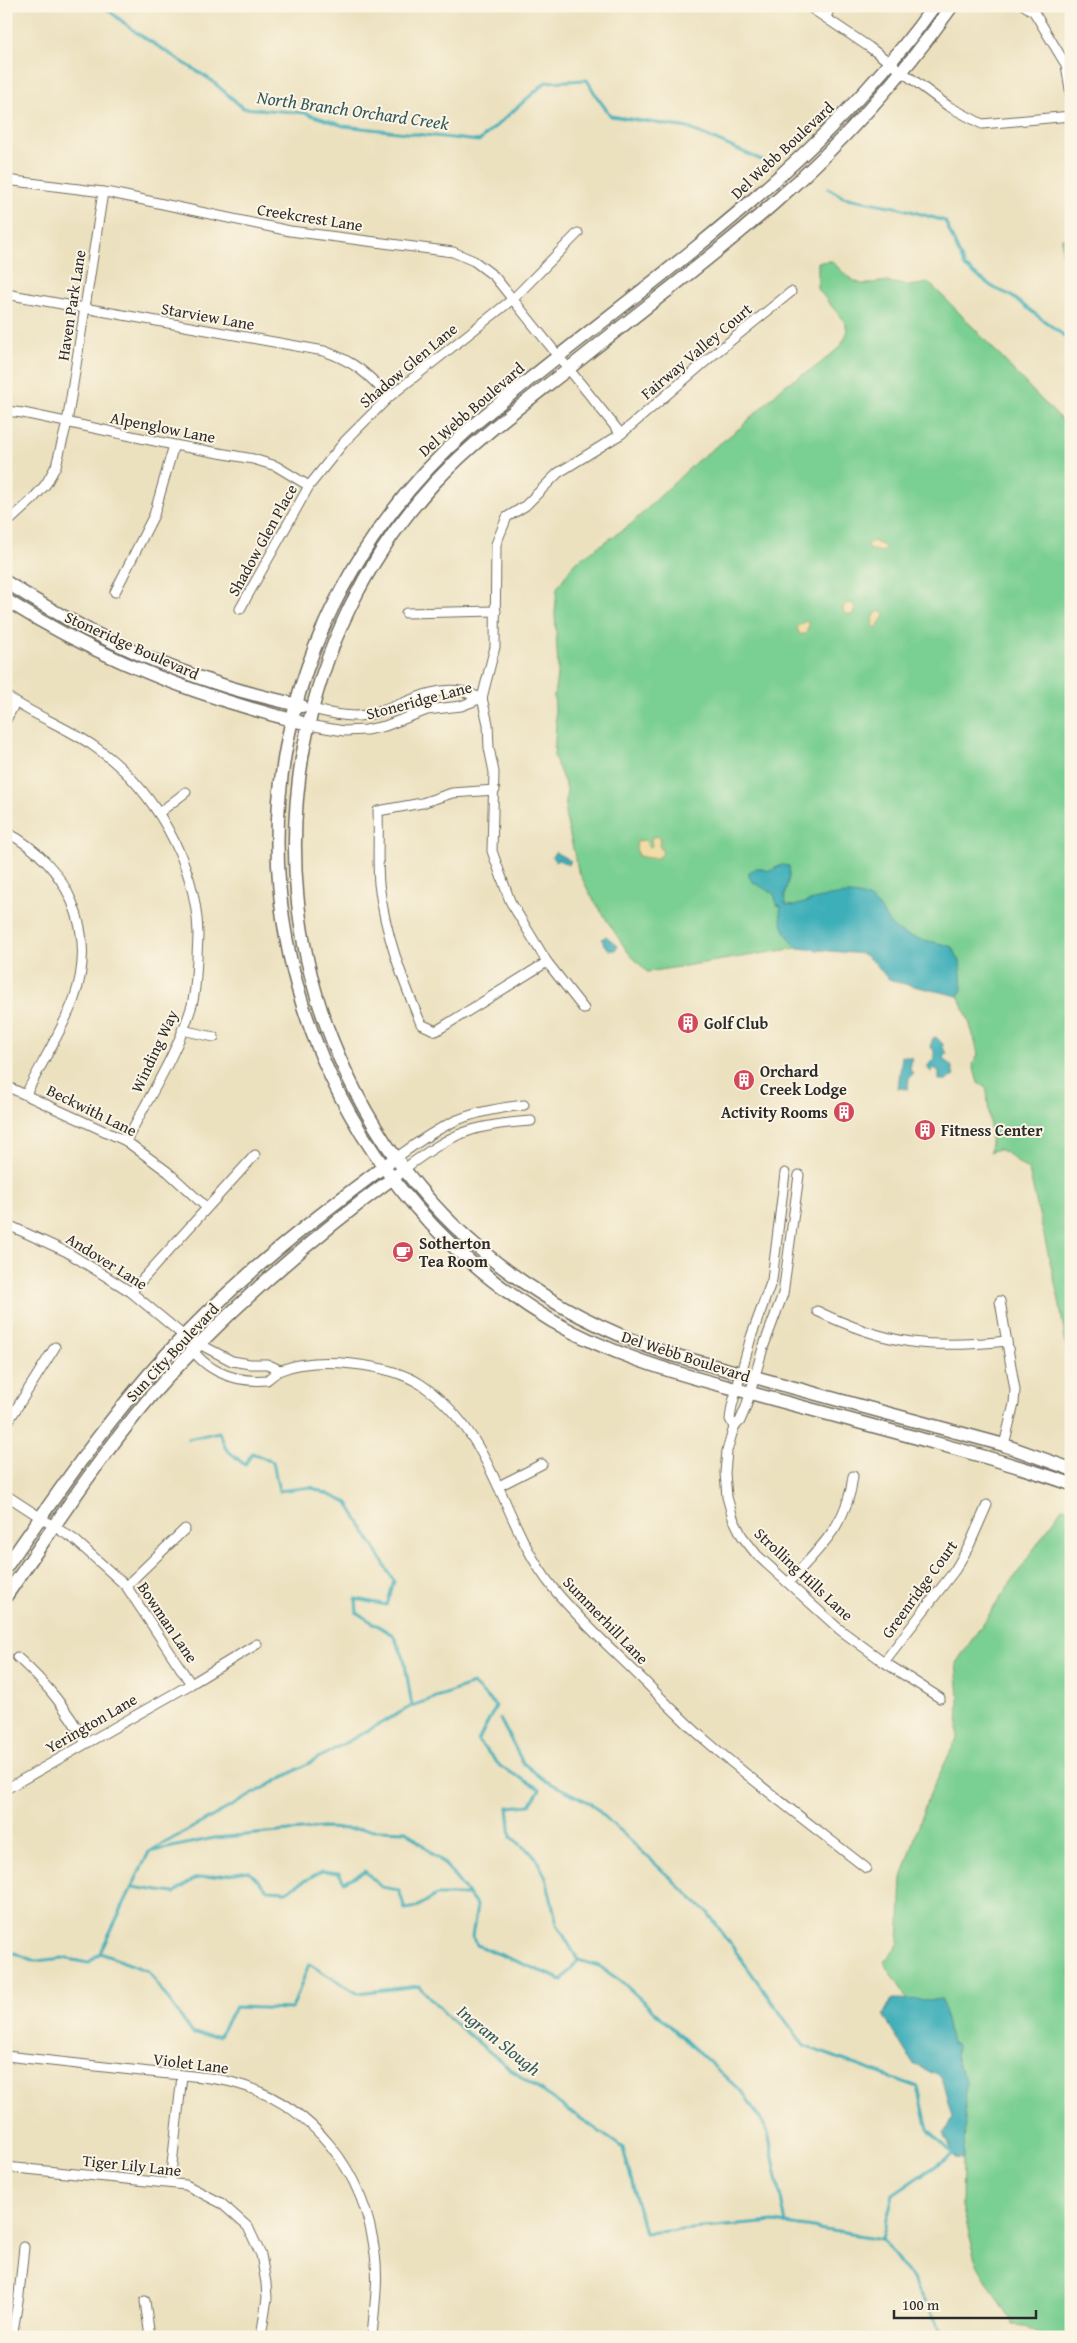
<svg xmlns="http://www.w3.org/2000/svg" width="1077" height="2343" viewBox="0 0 1077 2343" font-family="'Gentium Book Plus',serif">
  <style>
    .green { fill: #7acf92; stroke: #527d5e }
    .sand { fill: #eeda9e; stroke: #8c8264 }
    .water { fill: #3eafb9; stroke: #346d72 }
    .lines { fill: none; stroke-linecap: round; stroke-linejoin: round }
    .stream { stroke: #3eafb9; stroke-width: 3 }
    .street-casing { stroke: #6f6b5f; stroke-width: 11 }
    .secondary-casing { stroke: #6f6b5f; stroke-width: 15 }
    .street { stroke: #fff; stroke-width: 9 }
    .secondary { stroke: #fff; stroke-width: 12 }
    .labels { text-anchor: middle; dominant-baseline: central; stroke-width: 4; stroke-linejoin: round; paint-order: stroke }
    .street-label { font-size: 16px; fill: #2b2b2b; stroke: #fcf5e5 }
    .poi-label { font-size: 16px; font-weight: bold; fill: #2b2b2b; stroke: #fcf5e5; text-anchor: start }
    .water-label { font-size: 18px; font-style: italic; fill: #32595d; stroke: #fcf5e5 }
  </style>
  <rect width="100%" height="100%" fill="#fcf5e5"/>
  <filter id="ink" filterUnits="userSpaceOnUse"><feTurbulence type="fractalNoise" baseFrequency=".02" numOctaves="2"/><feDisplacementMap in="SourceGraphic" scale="10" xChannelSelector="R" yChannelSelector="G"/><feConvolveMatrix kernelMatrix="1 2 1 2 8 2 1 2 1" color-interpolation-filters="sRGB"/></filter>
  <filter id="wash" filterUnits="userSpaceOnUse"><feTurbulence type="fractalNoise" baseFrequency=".0096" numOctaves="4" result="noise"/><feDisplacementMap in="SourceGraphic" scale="20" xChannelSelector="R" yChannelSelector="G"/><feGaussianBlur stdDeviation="1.12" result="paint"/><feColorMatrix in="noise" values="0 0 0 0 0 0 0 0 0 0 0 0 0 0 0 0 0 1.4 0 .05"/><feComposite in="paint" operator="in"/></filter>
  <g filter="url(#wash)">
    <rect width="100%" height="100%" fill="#ece1bf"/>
    <g class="green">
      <polygon points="1062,238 1071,238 1071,293 1063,280"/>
      <path d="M 832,261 C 840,269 848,279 859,283 C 866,286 871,283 878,282 C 896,281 911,290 928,282 C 978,329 1021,382 1071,429 L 1071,1376 L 1059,1300 L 1029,1171 L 1005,1152 L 998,1149 L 990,1152 L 991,1140 L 987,1091 L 985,1087 L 978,1083 L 973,1065 L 978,1055 L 976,1045 L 968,1018 L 958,996 L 867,942 L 797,948 L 647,972 L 627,951 L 591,896 L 578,870 L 572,844 L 565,814 L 567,789 L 554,757 L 556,725 L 554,695 L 558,669 L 555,614 L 557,588 L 574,563 L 630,525 L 697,461 L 740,428 L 785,385 L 817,366 L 840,347 L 847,334 L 846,324 L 818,289 L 818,262 Z"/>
      <polygon points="1062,1508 1071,1508 1071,2337 1044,2337 1025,2325 1012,2324 977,2264 962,2206 963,2159 951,2076 904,1993 884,1962 899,1943 902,1878 927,1800 958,1736 959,1697 956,1663"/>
    </g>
    <g class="sand">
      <polygon points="873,541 886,547 882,552 868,549 867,544"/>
      <circle cx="849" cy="609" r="6"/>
      <polygon points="878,611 882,611 885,614 876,629 874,627 873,618"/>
      <polygon points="806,621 809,624 806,634 799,634 797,627"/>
      <path d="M 657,836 L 661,839 L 659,845 L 663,853 C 658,862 646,857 638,856 L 636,847 L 637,841 L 646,840 L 648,847 L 652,846 L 651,838 Z"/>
    </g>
    <g class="water">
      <polygon points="555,852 571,861 568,865 559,860 555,861 552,857"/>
      <path d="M 781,865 L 789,866 C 792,879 781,894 786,905 L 794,906 C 818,899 858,883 878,906 C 885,914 887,924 897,930 C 914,941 934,940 952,947 L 960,961 L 962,990 L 958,996 L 896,982 L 887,978 L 875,963 L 863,954 L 797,948 C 787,937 777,920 781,906 L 777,905 L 774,894 L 753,882 L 749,877 L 749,872 L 757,868 L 770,871 Z"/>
      <polygon points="606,936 618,946 616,950 610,950 604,945 602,939"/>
      <polygon points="936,1037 943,1044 943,1048 947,1053 944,1058 952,1067 954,1076 946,1080 939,1080 939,1071 934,1068 931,1072 927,1067 934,1058 934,1050 930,1047 933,1038"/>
      <polygon points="902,1056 912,1058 910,1069 913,1074 909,1078 908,1089 898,1088"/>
      <polygon points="892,1999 942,2000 951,2043 957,2045 956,2063 966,2081 964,2159 955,2158 944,2134 952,2117 941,2077 913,2064 883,2015"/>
    </g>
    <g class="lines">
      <g class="stream">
        <polyline points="103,6 137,33 211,80 243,108 305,113 344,126 479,141 546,82 587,80 597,97 611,116 688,128 764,161"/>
        <polyline points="828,188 843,197 900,208 945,221 965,267 994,288 1010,295 1071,341"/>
        <polyline points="188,1439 219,1432 226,1449 245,1465 252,1453 273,1462 279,1491 311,1487 348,1503 394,1581 387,1605 356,1599 357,1613 393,1635 404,1658 412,1706 473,1684 496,1706 478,1741 501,1767 540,1789 530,1805 508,1807 511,1837 535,1856 546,1878 557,1924 578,1960 599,1966 622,1982 745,2095 768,2132 786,2224"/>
        <polyline points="500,1719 523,1763 544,1780 590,1803 708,1913 804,2046 918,2087 928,2129 953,2154 893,2195 882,2239"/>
        <polyline points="152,1850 412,1706"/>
        <polyline points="132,1887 174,1893 194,1879 249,1871 267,1890 286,1891 322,1871 339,1873 344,1882 365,1871 381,1887 399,1890 405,1909 417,1907 436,1895 468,1895"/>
        <polyline points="6,1950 36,1961 63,1958 88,1963 100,1953 148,1971 193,2034 219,2036 235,2007 292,2009 309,1964 357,1993 419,1986 450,2019 514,2072 623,2148 645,2233 774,2222 882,2239 915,2283 945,2337"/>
        <polyline points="100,1953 149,1852 214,1838 323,1828 406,1831 444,1863 477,1906 472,1937 477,1945 562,1980 578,1960"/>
      </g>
    </g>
  </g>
  <g filter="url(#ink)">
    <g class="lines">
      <g class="street-casing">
        <g id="street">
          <polyline points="808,6 869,47 948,106 982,124 1071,116"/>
          <polyline points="1025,6 1034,12 1066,65 1071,95"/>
          <polyline points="825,17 832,6"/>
          <polyline points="6,180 111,193 290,231 453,252 474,261 494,276 621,434"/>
          <path d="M 6,294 L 324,351 C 355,362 368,374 389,397"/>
          <polyline points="6,411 23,413 174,445 253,459 276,466 309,486"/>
          <polyline points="6,524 31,501 46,484 56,466 67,423 103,192"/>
          <polyline points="115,592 154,515 174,445"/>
          <polyline points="240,609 309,486 345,441 389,397 514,298 578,233"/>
          <polyline points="406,613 496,611"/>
          <path d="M 6,696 C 34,716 67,727 95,747 C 153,787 196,862 198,933 C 198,942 197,951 197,959 C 196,974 196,990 192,1005 C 178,1052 149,1097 126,1141"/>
          <path d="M 312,709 C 330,713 348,718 366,715 C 397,710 427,686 460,691 C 467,692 475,696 482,698"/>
          <polyline points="6,720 15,703"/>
          <polyline points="308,725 344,731 366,730 385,726 427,710 461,706 482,698"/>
          <path d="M 495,790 L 452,793 L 422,803 L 378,811 C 379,835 377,860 379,884 C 385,934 402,978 421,1024 L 436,1031 L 547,962"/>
          <polyline points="160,812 186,792"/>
          <path d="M 6,832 C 68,864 98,932 74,999 C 63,1029 41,1064 26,1094"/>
          <polyline points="584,1009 547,962 510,901 492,851 494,772 489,748 488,724 482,698 495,647 496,544 507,517 525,506 558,473 621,434 713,355 791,292"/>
          <polyline points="182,1030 214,1037"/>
          <polyline points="6,1086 126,1141 168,1172 206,1207"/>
          <path d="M 396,1158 C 445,1122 464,1112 524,1105"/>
          <path d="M 404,1169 C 453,1133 470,1125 531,1121"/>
          <polyline points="799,1175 783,1294 763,1348 746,1407 740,1421 734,1427 727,1451 725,1473 727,1497 733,1518 742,1536 757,1555 839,1629 884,1662 940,1698"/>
          <polyline points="6,1224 67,1252 131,1292 184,1336 232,1361 250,1364 267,1364 280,1370"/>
          <polyline points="131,1292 255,1155"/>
          <polyline points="1000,1301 1015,1390 1014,1404 1004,1445"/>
          <path d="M 817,1311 C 887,1345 931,1349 1007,1341"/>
          <path d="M 184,1336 C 200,1369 231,1383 267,1380 C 271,1377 276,1372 281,1370 C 317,1356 389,1363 422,1385 C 498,1438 500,1522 553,1588 C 576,1616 603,1641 629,1666 C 656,1692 681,1720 710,1744 C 760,1787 814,1827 866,1868"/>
          <polyline points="6,1425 55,1347"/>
          <polyline points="734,1427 730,1419 732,1406 751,1337 772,1280 785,1173"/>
          <polyline points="499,1486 542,1464"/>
          <polyline points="6,1495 75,1540 126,1586 191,1684"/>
          <path d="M 788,1583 C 818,1549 848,1525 853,1476"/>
          <polyline points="126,1586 185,1529"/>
          <path d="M 17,1657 C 47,1684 66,1708 86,1743"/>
          <polyline points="884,1662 955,1570 969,1546 987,1505"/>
          <polyline points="6,1789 191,1684 257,1644"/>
          <path d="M 6,2056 C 51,2061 96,2066 141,2071 C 171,2075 203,2075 231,2082 C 313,2103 365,2172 375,2254 C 379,2281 374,2309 372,2337"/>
          <polyline points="6,2167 186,2185 221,2203 248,2227 261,2255 266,2283 267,2298 261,2337"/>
          <polyline points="170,2182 182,2076"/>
          <polyline points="145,2301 150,2337"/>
          <polyline points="12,2337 19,2295 24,2247"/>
        </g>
      </g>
      <g class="secondary-casing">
        <g id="secondary">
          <path d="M 934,6 C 811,179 631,292 471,427 C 387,501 324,598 295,708 C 232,944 344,1198 552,1321 C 608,1353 670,1372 732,1388 C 791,1404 850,1420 910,1436 C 964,1451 1018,1465 1071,1484"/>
          <path d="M 952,6 C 900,79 840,145 773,204 C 715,255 652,302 592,350 C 539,393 482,432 435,482 C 298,631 257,853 332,1040 C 394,1196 509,1298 666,1353 L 1004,1445 L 1071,1469"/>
          <path d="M 6,582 C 74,626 147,662 225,686 C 250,694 277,700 302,706"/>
          <path d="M 6,600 C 97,658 196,696 300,722"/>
          <path d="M 6,1567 C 57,1494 106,1421 166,1355 C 233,1282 310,1221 390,1162"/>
          <path d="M 6,1596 C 53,1528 98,1459 151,1396 C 224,1312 309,1240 398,1174"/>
        </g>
      </g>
      <use href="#street" class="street"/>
      <use href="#secondary" class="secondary"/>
    </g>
  </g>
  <defs>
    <g id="building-disc" transform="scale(1.125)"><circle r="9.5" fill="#d1495b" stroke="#fcf5e5"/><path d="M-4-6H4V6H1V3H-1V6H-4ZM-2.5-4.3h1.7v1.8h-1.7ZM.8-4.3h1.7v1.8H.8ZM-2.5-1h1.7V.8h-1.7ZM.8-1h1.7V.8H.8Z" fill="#fff"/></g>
    <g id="cafe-disc" transform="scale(1.125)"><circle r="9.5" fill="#d1495b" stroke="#fcf5e5"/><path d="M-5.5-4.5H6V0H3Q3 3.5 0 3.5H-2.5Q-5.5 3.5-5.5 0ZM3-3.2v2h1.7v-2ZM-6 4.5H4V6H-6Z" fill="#fff"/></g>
  </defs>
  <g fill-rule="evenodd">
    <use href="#building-disc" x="688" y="1023"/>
    <use href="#building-disc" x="744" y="1080"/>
    <use href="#building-disc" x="844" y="1112"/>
    <use href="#building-disc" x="925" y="1130"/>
    <use href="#cafe-disc" x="403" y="1252"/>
  </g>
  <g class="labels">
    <g class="street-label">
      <text transform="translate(782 150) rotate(-43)">Del Webb Boulevard</text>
      <text transform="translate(310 217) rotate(9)">Creekcrest Lane</text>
      <text transform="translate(71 305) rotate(-81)">Haven Park Lane</text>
      <text transform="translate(208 316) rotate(10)">Starview Lane</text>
      <text transform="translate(696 351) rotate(-40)">Fairway Valley Court</text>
      <text transform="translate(408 365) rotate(-40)">Shadow Glen Lane</text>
      <text transform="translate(471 409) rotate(-41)">Del Webb Boulevard</text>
      <text transform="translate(163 427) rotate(11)">Alpenglow Lane</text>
      <text transform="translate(262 540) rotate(-61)">Shadow Glen Place</text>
      <text transform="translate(132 645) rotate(24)">Stoneridge Boulevard</text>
      <text transform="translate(419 700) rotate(-15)">Stoneridge Lane</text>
      <text transform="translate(154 1051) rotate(-65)">Winding Way</text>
      <text transform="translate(92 1110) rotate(26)">Beckwith Lane</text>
      <text transform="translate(107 1261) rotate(32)">Andover Lane</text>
      <text transform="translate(172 1352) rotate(-47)">Sun City Boulevard</text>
      <text transform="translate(686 1356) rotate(18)">Del Webb Boulevard</text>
      <text transform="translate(804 1574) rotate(43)">Strolling Hills Lane</text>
      <text transform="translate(919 1589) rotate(-54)">Greenridge Court</text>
      <text transform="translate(606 1620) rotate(46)">Summerhill Lane</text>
      <text transform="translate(168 1622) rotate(56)">Bowman Lane</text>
      <text transform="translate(91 1723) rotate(-30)">Yerington Lane</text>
      <text transform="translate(191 2063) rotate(7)">Violet Lane</text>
      <text transform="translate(132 2165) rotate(6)">Tiger Lily Lane</text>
    </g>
    <g class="poi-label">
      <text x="704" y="1023">Golf Club</text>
      <text x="760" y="1071">Orchard<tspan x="760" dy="18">Creek Lodge</tspan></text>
      <text x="828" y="1112" text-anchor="end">Activity Rooms</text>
      <text x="941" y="1130">Fitness Center</text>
      <text x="419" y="1243">Sotherton<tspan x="419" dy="18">Tea Room</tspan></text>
    </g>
    <g class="water-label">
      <text transform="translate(353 110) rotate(8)">North Branch Orchard Creek</text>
      <text transform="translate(499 2040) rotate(39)">Ingram Slough</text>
    </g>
  </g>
  <rect width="1077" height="2343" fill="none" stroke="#fcf5e5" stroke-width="25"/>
  <path d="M894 2310v8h142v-8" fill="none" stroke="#2b2b2b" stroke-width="2.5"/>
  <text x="902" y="2310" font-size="15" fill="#2b2b2b" stroke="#fcf5e5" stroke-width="4" paint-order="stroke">100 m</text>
</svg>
